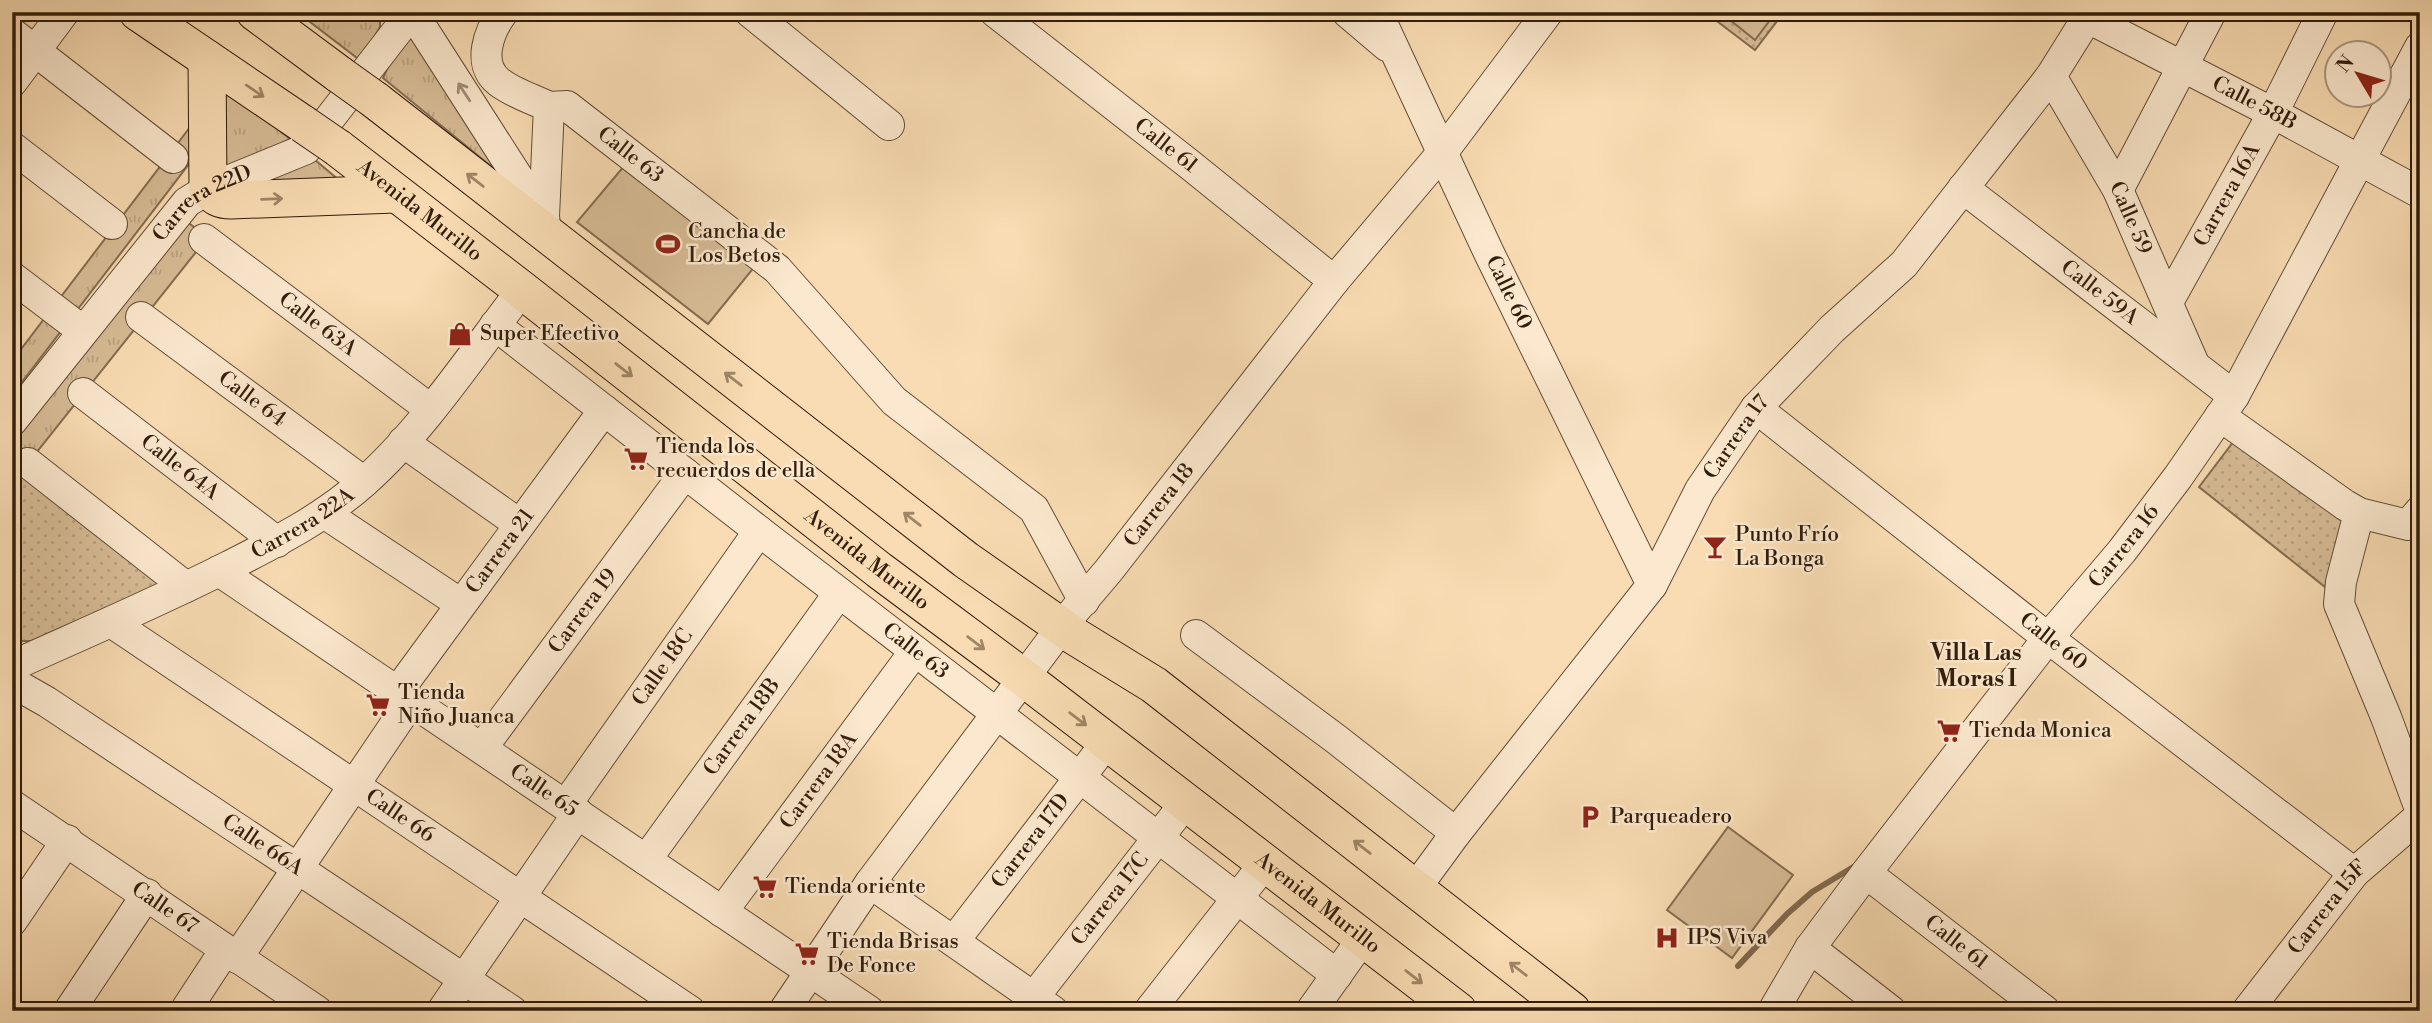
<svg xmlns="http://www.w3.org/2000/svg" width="2432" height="1023" viewBox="0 0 2432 1023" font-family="'Libre Bodoni',serif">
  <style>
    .grass { fill: url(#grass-tufts); stroke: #846c50; stroke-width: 2 }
    .park { fill: url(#park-dots); stroke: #846c50; stroke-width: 2 }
    .pitch { fill: #d7bc96; stroke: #846c50; stroke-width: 2 }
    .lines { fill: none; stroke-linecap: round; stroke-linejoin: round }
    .stream { stroke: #80694e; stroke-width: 6 }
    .minor-casing { stroke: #634d35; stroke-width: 32 }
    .major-casing { stroke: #311d0b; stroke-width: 39 }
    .minor { stroke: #fbe8ce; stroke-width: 30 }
    .major { stroke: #f9dcb3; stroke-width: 37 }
    .major-bridge-casing { stroke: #311d0b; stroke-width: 39; stroke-linecap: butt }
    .major-bridge { stroke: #f9dcb3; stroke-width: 37 }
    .oneway { stroke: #9f8667 }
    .oneway2 { stroke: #a08d76 }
    .labels { text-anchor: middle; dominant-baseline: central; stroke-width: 5; stroke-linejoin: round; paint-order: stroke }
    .street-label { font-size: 21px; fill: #311d0b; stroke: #fbe8ce }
    .poi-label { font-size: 21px; fill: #311d0b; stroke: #fbe8ce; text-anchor: start }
    .neighbourhood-label { font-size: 23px; font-weight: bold; fill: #311d0b; stroke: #fbe8ce }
  </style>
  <defs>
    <pattern id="grass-tufts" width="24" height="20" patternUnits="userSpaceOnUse" patternTransform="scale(1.75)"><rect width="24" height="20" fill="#d7bc96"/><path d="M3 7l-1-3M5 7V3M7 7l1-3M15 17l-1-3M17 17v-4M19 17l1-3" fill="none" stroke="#b9a180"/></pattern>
    <pattern id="park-dots" width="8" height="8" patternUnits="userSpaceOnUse" patternTransform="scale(1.75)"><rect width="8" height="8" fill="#d7bc96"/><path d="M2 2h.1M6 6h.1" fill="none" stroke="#b9a180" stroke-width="1.8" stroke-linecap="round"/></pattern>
  </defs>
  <rect width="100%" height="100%" fill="#f9dcb3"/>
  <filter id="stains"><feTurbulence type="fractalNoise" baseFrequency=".00286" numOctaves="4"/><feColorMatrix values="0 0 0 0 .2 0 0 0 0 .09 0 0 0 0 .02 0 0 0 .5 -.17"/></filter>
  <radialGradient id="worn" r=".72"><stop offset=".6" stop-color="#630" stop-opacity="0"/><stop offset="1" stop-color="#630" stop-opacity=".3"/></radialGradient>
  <g class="grass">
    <polygon points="297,12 380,12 380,27 361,61"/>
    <polygon points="405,30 498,155 514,185 383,78"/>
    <polygon points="219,89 266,119 290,139 216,175 222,121 12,395 12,361"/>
    <polygon points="314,159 353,192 235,190"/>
    <polygon points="183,219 208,237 28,463 12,451 12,440"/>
  </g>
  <g class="park">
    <polygon points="1705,12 1784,12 1755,50"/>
    <polygon points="2237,437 2347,517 2325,587 2199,487"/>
    <polygon points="12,451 28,463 169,581 32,641 12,641"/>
  </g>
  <g class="pitch">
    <polygon points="1720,12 1776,12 1755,40"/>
    <polygon points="630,159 756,265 708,324 577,222"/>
    <polygon points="1728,827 1793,875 1732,958 1667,910"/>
  </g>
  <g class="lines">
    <polyline class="stream" points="1738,966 1787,914 1812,892 1855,866"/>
    <g class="minor-casing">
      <g id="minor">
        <polyline points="412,12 519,179 524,218"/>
        <path d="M 503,12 C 489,31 476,64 499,82 C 513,93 533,99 549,107 L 544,216 L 546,235"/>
        <polyline points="750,12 889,125"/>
        <path id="s1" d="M 995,12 L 1189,164 L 1334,281"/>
        <polyline points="1347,12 1387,46"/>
        <path id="s2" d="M 1377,12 L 1489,253 L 1652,585"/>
        <path id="s3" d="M 2088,18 L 2273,113 L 2420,193"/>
        <polyline points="12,33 173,158"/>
        <path id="s4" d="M 2051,76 L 2118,190 L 2194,364"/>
        <polyline points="12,82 64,12"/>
        <path id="s5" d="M 549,107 L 567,106 L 777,269 L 894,401 L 1034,509 L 1084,601"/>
        <polyline points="12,147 112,224"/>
        <path id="s6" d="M 1963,188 L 2234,396"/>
        <polyline points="2118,190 2211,12"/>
        <path id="s7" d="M 204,239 L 430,409"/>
        <polyline points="12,277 83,331"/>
        <path id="s8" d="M 2168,302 L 2273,113 L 2323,12"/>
        <path id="s9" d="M 141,317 L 364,482"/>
        <path id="s10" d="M 495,325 L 759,531 L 1337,975"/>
        <path id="s11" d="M 83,393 L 277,542"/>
        <path id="s12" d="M 1756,408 L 2048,638 L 2354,873"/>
        <polyline points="2220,416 2345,505 2359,513 2408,525 2420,511"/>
        <path id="s13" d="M 12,421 L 187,202 L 208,189 L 306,149 L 412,12"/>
        <polyline points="403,442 519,524"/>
        <polyline points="28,463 186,587"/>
        <polyline points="324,513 461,604"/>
        <polyline points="2359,513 2341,582 2339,604 2386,717 2420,809"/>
        <path id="s14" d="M 219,571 L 869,1011"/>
        <path id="s15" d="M 111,622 L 690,1011"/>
        <polyline points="1196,635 1336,739 1456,833"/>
        <path id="s16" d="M 12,666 C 85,633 158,602 229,566 C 276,542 324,518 364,482 C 422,431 474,352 522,290"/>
        <path id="s17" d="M 12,682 L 47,702 L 512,1011"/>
        <path id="s18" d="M 398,691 L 604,410"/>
        <path id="s19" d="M 482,748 L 685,473"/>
        <path id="s20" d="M 12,805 L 317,1011"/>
        <path id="s21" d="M 566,805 L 759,531"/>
        <path id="s22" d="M 646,860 L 839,593"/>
        <path id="s23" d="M 1866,873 L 2045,1011"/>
        <polyline points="870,883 1053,1011"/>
        <path id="s24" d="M 1415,889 L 1456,833 L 1652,585 L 1700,490 L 1756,408 L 1832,329 L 1904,264 L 2051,76 L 2091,12"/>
        <path id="s25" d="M 722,912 L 915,651"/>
        <polyline points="12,921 67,840"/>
        <path id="s26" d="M 954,941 L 1107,742"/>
        <polyline points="1810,948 1891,1011"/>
        <polyline points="237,958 411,701"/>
        <path id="s27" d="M 1034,997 L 1186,802"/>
        <polyline points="69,1011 147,894"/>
        <polyline points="185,1011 225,950"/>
        <polyline points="442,1011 578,813"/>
        <path id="s28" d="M 784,1011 L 870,883 L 1070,616 L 1109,570 L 1334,281 L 1442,153 L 1548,12"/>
        <polyline points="1149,1011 1265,863"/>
        <polyline points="1311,1011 1363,938"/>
        <path id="s29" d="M 1773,1011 L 1810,948 L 1866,873 L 2048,638 L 2122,551 L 2178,477 L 2234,396 L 2420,47"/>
        <path id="s30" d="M 2247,1011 L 2354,873 L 2420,816"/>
      </g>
    </g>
    <g class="major-casing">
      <g id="major">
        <polyline points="138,12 303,124"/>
        <polyline points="255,12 340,75"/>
        <path d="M 207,59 L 208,189 C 215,197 220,200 231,200 L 395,194"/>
        <polyline points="375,100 966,560 1076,637 1154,685 1572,1011"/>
        <path id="s31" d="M 338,148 L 522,290 L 879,570 L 1024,678 L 1458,1011"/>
      </g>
    </g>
    <use href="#minor" class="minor"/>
    <use href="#major" class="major"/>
    <g class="major-bridge-casing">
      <g id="major-bridge">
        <polyline points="340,75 375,100"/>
        <polyline points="303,124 338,148"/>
      </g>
    </g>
    <use href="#major-bridge" class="major-bridge"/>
  </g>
  <defs><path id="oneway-shaft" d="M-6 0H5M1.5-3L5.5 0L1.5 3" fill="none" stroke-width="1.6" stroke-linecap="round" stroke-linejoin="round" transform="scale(1.75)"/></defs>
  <g class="oneway">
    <use href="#oneway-shaft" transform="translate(255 91) rotate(34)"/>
    <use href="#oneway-shaft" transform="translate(475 180) rotate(-142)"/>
    <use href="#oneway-shaft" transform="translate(272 199) rotate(-2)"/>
    <use href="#oneway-shaft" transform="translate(624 370) rotate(38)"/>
    <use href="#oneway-shaft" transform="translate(733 379) rotate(-142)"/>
    <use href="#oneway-shaft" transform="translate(912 519) rotate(-142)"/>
    <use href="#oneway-shaft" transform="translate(976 643) rotate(37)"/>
    <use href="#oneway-shaft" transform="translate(1078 719) rotate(37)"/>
    <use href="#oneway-shaft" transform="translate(1362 847) rotate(-142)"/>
    <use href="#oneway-shaft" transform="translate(1518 969) rotate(-142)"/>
    <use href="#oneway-shaft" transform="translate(1414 977) rotate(38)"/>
  </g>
  <use class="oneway2" href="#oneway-shaft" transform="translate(464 92) rotate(-123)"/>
  <defs>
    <g id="stadium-bare" transform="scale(1.89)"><path d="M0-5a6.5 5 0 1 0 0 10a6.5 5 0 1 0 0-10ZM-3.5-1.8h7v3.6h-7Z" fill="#8f2418" stroke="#fbe8ce" stroke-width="2.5" paint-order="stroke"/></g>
    <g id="shop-bare" transform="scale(1.89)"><path d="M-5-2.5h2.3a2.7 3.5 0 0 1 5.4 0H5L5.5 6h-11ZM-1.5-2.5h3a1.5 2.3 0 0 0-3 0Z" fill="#8f2418" stroke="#fbe8ce" stroke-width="2.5" paint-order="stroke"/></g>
    <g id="supermarket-bare" transform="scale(1.89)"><path d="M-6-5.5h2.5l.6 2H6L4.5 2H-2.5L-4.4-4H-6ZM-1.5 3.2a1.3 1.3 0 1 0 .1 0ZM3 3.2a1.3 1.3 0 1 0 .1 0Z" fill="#8f2418" stroke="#fbe8ce" stroke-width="2.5" paint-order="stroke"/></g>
    <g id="bar-bare" transform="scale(1.89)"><path d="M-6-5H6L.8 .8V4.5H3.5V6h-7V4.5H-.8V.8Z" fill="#8f2418" stroke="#fbe8ce" stroke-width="2.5" paint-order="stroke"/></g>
    <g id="parking-bare" transform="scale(1.89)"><path d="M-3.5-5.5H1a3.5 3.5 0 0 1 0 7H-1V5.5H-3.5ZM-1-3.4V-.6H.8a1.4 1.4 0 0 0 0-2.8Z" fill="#8f2418" stroke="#fbe8ce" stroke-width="2.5" paint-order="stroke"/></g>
    <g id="hospital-bare" transform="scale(1.89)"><path d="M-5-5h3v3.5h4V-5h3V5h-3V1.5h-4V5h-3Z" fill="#8f2418" stroke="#fbe8ce" stroke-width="2.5" paint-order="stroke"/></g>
  </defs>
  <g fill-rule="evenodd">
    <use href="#stadium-bare" x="668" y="244"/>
    <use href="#shop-bare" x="460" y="334"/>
    <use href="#supermarket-bare" x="636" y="459"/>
    <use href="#bar-bare" x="1715" y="547"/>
    <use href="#supermarket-bare" x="378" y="705"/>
    <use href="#supermarket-bare" x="1949" y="731"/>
    <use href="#parking-bare" x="1590" y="817"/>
    <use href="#supermarket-bare" x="765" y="887"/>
    <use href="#hospital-bare" x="1667" y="938"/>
    <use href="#supermarket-bare" x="807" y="954"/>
  </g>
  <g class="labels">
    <g class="street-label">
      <text stroke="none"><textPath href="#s3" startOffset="187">Calle 58B</textPath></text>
      <text stroke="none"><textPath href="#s1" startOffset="217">Calle 61</textPath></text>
      <text stroke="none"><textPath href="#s5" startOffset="98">Calle 63</textPath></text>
      <text stroke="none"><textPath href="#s8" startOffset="122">Carrera 16A</textPath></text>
      <text stroke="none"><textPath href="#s13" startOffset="292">Carrera 22D</textPath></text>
      <text stroke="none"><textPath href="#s31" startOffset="103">Avenida Murillo</textPath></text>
      <text stroke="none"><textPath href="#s4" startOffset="163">Calle 59</textPath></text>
      <text stroke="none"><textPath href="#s2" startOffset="310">Calle 60</textPath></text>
      <text stroke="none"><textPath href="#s6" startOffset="172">Calle 59A</textPath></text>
      <text stroke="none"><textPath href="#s7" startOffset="142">Calle 63A</textPath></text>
      <text stroke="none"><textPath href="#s9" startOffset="138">Calle 64</textPath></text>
      <text stroke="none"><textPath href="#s24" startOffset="556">Carrera 17</textPath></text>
      <text stroke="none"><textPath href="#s11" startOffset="122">Calle 64A</textPath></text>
      <text stroke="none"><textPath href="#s28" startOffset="630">Carrera 18</textPath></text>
      <text stroke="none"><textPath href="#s16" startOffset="324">Carrera 22A</textPath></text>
      <text stroke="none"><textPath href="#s29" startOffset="583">Carrera 16</textPath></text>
      <text stroke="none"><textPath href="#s18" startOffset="173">Carrera 21</textPath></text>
      <text stroke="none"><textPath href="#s31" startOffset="670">Avenida Murillo</textPath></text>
      <text stroke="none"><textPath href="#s19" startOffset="170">Carrera 19</textPath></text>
      <text stroke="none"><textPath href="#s12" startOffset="378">Calle 60</textPath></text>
      <text stroke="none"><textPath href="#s10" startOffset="532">Calle 63</textPath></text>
      <text stroke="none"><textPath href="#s21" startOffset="168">Calle 18C</textPath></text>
      <text stroke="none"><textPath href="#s22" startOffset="164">Carrera 18B</textPath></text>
      <text stroke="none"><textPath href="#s25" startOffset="163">Carrera 18A</textPath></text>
      <text stroke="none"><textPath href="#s14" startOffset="392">Calle 65</textPath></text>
      <text stroke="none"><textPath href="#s15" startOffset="348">Calle 66</textPath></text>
      <text stroke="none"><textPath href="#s26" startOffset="126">Carrera 17D</textPath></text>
      <text stroke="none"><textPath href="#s17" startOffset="299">Calle 66A</textPath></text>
      <text stroke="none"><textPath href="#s27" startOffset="124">Carrera 17C</textPath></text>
      <text stroke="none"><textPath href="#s31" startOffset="1237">Avenida Murillo</textPath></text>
      <text stroke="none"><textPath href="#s20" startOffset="184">Calle 67</textPath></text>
      <text stroke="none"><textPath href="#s30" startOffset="131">Carrera 15F</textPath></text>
      <text stroke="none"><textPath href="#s23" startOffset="114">Calle 61</textPath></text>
    </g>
    <g class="poi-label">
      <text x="688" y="232">Cancha de<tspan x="688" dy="24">Los Betos</tspan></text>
      <text x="480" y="334">Super Efectivo</text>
      <text x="656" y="447">Tienda los<tspan x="656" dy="24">recuerdos de ella</tspan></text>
      <text x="1735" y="535">Punto Frío<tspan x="1735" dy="24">La Bonga</tspan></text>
      <text x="398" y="693">Tienda<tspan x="398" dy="24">Niño Juanca</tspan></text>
      <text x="1969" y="731">Tienda Monica</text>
      <text x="1610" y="817">Parqueadero</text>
      <text x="785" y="887">Tienda oriente</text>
      <text x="1687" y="938">IPS Viva</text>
      <text x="827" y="942">Tienda Brisas<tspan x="827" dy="24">De Fonce</tspan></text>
    </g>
    <g class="neighbourhood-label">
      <text x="1976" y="653">Villa Las<tspan x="1976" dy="26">Moras I</tspan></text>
    </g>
  </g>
  <rect width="2432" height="1023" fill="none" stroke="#f9dcb3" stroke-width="42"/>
  <rect x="14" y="14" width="2404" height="995" fill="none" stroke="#311d0b" stroke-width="3.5"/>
  <rect x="21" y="21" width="2390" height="981" fill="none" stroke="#311d0b" stroke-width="2"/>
  <g transform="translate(2358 74) rotate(308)"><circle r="33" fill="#fbe8ce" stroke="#aa9780" stroke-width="2"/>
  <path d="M0-5L12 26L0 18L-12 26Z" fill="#8f2418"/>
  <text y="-10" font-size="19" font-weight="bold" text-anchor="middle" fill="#311d0b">N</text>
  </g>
  <rect width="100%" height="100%" filter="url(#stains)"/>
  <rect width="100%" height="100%" fill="url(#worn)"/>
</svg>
